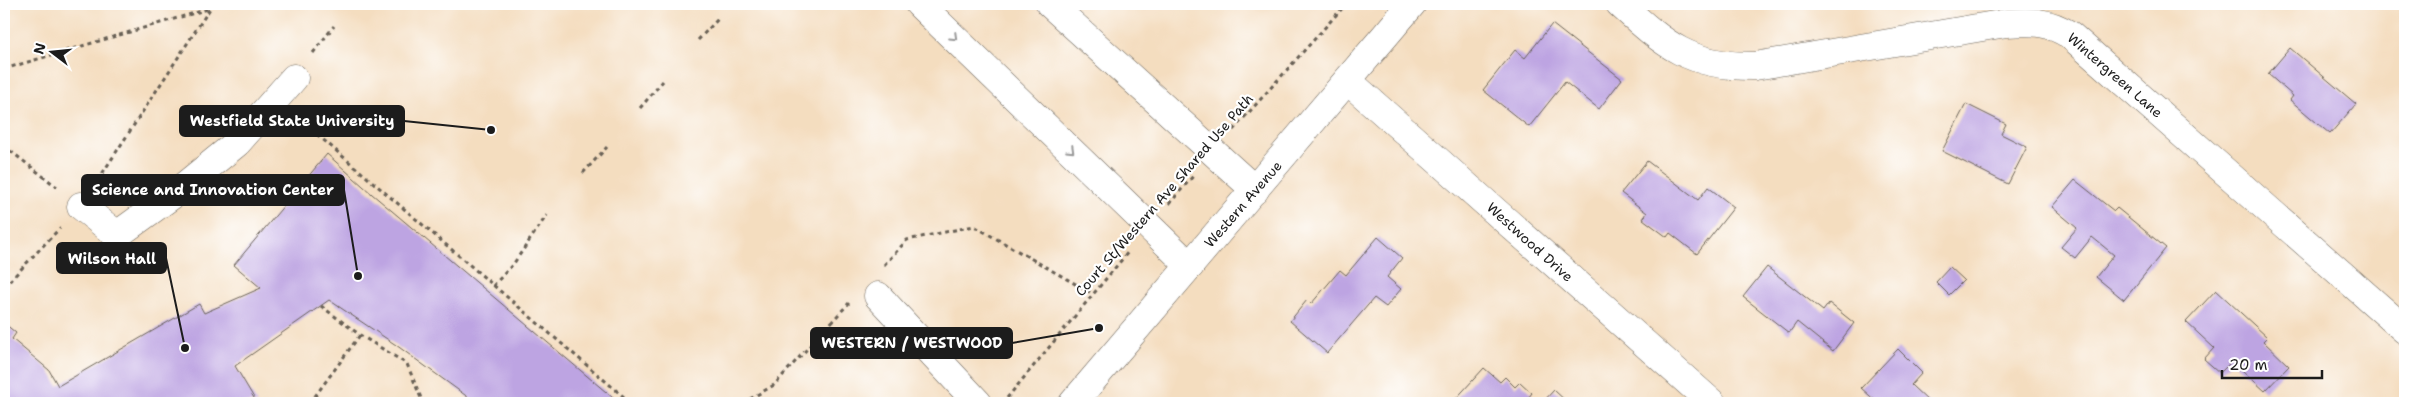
<svg xmlns="http://www.w3.org/2000/svg" width="2409" height="407" viewBox="0 0 2409 407" font-family="'Shantell Sans',sans-serif">
  <style>
    .building { fill: #bda4e2 }
    .lines { fill: none; stroke-linecap: round; stroke-linejoin: round }
    .minor-casing { stroke: #686055; stroke-width: 29 }
    .major-casing { stroke: #686055; stroke-width: 29 }
    .path { stroke: #686055; stroke-width: 3; stroke-dasharray: 4 4; stroke-linecap: butt }
    .minor { stroke: #fff; stroke-width: 28 }
    .major { stroke: #fff; stroke-width: 28 }
    .oneway { stroke: #999 }
    .labels { text-anchor: middle; dominant-baseline: central; stroke-width: 4.5; stroke-linejoin: round; paint-order: stroke }
    .street-label { font-size: 14px; fill: #1c1c1c; stroke: #fff }
    .leader { fill: none; stroke: #1c1c1c; stroke-width: 2 }
    .callout-dot { fill: #1c1c1c; stroke: #fff; stroke-width: 2 }
    .callout { fill: #1c1c1c; stroke: #1c1c1c; stroke-width: 2 }
    .callout-label { font-size: 15px; text-anchor: middle; font-weight: bold; fill: #fff }
  </style>
  <rect width="100%" height="100%" fill="#fff"/>
  <filter id="ink" filterUnits="userSpaceOnUse"><feTurbulence type="fractalNoise" baseFrequency=".02" numOctaves="2"/><feDisplacementMap in="SourceGraphic" scale="10" xChannelSelector="R" yChannelSelector="G"/><feConvolveMatrix kernelMatrix="1 2 1 2 8 2 1 2 1" color-interpolation-filters="sRGB"/></filter>
  <filter id="wash" filterUnits="userSpaceOnUse"><feTurbulence type="fractalNoise" baseFrequency=".0096" numOctaves="4" result="noise"/><feDisplacementMap in="SourceGraphic" scale="20" xChannelSelector="R" yChannelSelector="G"/><feGaussianBlur stdDeviation="1.12" result="paint"/><feColorMatrix in="noise" values="0 0 0 0 0 0 0 0 0 0 0 0 0 0 0 0 0 1.4 0 .05"/><feComposite in="paint" operator="in"/></filter>
  <g filter="url(#wash)">
    <rect width="100%" height="100%" fill="#f4ddbf"/>
    <g id="blocks">
      <g class="building">
        <polygon points="1552,24 1622,79 1599,109 1565,82 1529,127 1483,90 1515,50 1525,58"/>
        <polygon points="2290,48 2356,104 2330,134 2290,100 2293,96 2268,74"/>
        <polygon points="1966,104 2006,124 2001,134 2027,147 2008,184 1942,151"/>
        <polygon points="327,154 372,194 619,403 476,403 396,345 329,300 235,366 257,403 4,403 4,323 16,333 12,339 49,370 58,386 199,304 204,313 261,288 234,265"/>
        <polygon points="1647,161 1698,200 1708,187 1734,207 1697,254 1670,233 1667,237 1643,219 1647,213 1621,193"/>
        <polygon points="2075,180 2114,211 2117,208 2166,248 2124,300 2096,277 2114,255 2092,237 2075,258 2061,247 2077,228 2052,207"/>
        <polygon points="1378,237 1402,258 1387,277 1401,289 1386,307 1374,298 1327,353 1290,321 1307,300 1311,304 1340,270 1346,275"/>
        <polygon points="1767,267 1823,311 1829,303 1854,323 1833,351 1797,322 1789,333 1743,297"/>
        <polygon points="1950,267 1964,280 1949,295 1936,282"/>
        <polygon points="2216,290 2267,337 2263,341 2289,366 2265,391 2232,361 2220,373 2204,359 2214,348 2186,322"/>
        <polygon points="1898,349 1922,373 1911,385 1930,403 1878,403 1861,388"/>
        <polygon points="1484,368 1500,382 1505,377 1515,387 1520,382 1532,393 1528,398 1534,403 1452,403"/>
        <polygon points="1554,390 1568,403 1542,403"/>
      </g>
    </g>
  </g>
  <g filter="url(#ink)">
    <use href="#blocks" fill-opacity="0" stroke="#686055" stroke-width="1"/>
    <g class="lines">
      <g class="minor-casing">
        <g id="minor">
          <polyline points="919,4 1190,266"/>
          <polyline points="1050,4 1255,190"/>
          <path d="M 1620,4 C 1665,45 1690,67 1755,66 L 2006,23 C 2032,21 2047,21 2070,35 L 2405,330"/>
          <polyline points="1348,81 1712,403"/>
          <polyline points="81,206 117,235 178,191 237,143 294,78"/>
          <polyline points="878,296 978,403"/>
        </g>
      </g>
      <g class="major-casing">
        <polyline id="major" points="1073,403 1412,4"/>
      </g>
      <g class="path">
        <polyline points="4,6 6,4"/>
        <polyline points="698,40 718,19"/>
        <polyline points="313,53 334,26"/>
        <polyline points="4,69 208,9"/>
        <polyline points="640,108 663,81"/>
        <polyline points="299,119 631,403"/>
        <polyline points="1233,130 1346,4"/>
        <polyline points="4,146 57,187"/>
        <polyline points="583,173 607,147"/>
        <polyline points="98,180 213,4"/>
        <polyline points="1169,204 1194,175"/>
        <polyline points="884,265 907,240 974,226 1093,294"/>
        <polyline points="493,286 514,263 547,215"/>
        <polyline points="4,287 60,228"/>
        <polyline points="321,306 360,335 407,364 423,403"/>
        <polyline points="1007,398 1129,251"/>
        <polyline points="310,403 360,335"/>
        <polyline points="743,403 774,385 849,303"/>
      </g>
      <use href="#minor" class="minor"/>
      <use href="#major" class="major"/>
    </g>
    <defs><path id="oneway-chevron" d="M-2-3.5L2.5 0L-2 3.5" fill="none" stroke-width="1.6" stroke-linecap="round" stroke-linejoin="round" transform="scale(1.25)"/></defs>
    <g class="oneway">
      <use href="#oneway-chevron" transform="translate(954 37) rotate(44)"/>
      <use href="#oneway-chevron" transform="translate(1071 150) rotate(44)"/>
    </g>
  </g>
  <g class="labels">
    <g class="street-label">
      <text transform="translate(2115 75) rotate(41)">Wintergreen Lane</text>
      <text transform="translate(1164 195) rotate(-49)">Court St/Western Ave Shared Use Path</text>
      <text transform="translate(1243 204) rotate(-49)">Western Avenue</text>
      <text transform="translate(1530 242) rotate(42)">Westwood Drive</text>
    </g>
  </g>
  <path class="leader" d="M491 130L404 121M358 276L344 190M185 348L166 258M1099 328L1012 343"/>
  <g class="callout-dot">
    <circle cx="491" cy="130" r="5"/>
    <circle cx="358" cy="276" r="5"/>
    <circle cx="185" cy="348" r="5"/>
    <circle cx="1099" cy="328" r="5"/>
  </g>
  <g class="callout">
    <rect x="180" y="106" width="224" height="30" rx="5"/>
    <rect x="82" y="175" width="262" height="30" rx="5"/>
    <rect x="57" y="243" width="109" height="30" rx="5"/>
    <rect x="811" y="328" width="201" height="30" rx="5"/>
  </g>
  <g class="callout-label">
    <text x="292" y="126">Westfield State University</text>
    <text x="213" y="195">Science and Innovation Center</text>
    <text x="112" y="264">Wilson Hall</text>
    <text x="912" y="348">WESTERN / WESTWOOD</text>
  </g>
  <rect width="2409" height="407" fill="none" stroke="#fff" stroke-width="20"/>
  <g transform="translate(52 52) rotate(286)" stroke="#ffffff" stroke-width="4" paint-order="stroke">
  <path d="M0-4L9 19L0 12L-9 19Z" fill="#1c1c1c"/>
  <text y="-8" font-size="14" font-weight="bold" text-anchor="middle" fill="#1c1c1c">N</text>
  </g>
  <path d="M2222 370v8h100v-8" fill="none" stroke="#1c1c1c" stroke-width="2.5"/>
  <text x="2229" y="370" font-size="15" fill="#1c1c1c" stroke="#ffffff" stroke-width="4" paint-order="stroke">20 m</text>
</svg>
